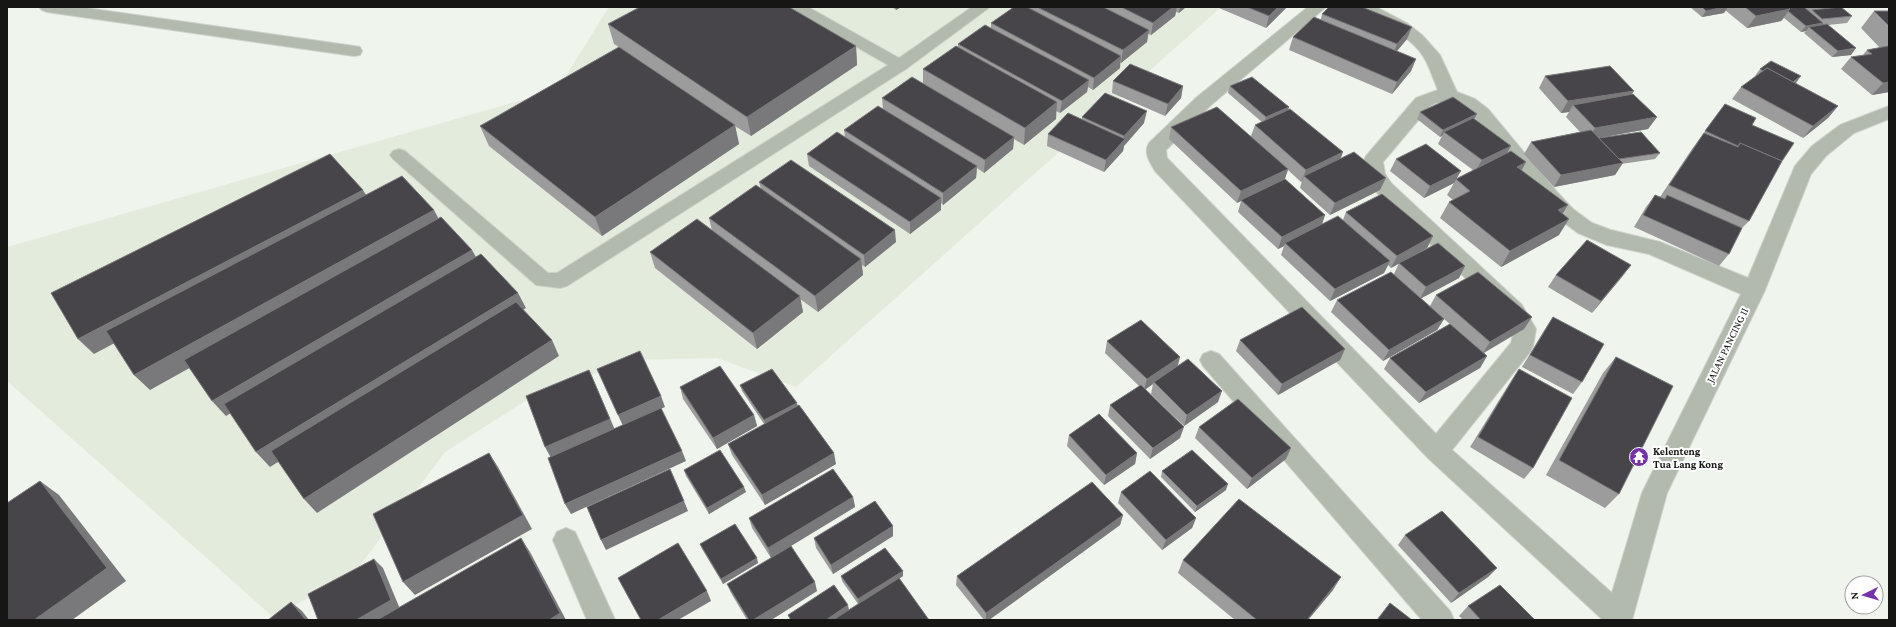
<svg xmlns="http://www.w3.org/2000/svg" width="1896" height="627" viewBox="0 0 1896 627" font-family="'Crimson Pro',serif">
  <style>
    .built { fill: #e3ebdc }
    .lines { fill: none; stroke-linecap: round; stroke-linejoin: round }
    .service-casing { stroke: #ccd1ca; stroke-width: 2 }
    .minor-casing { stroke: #ccd1ca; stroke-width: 2 }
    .service { fill: #b2b9ad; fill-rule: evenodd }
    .minor { fill: #b2b9ad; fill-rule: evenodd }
    .wall { fill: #9b9c9b }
    .shaded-wall { fill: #79797b }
    .building { fill: #47444a; stroke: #79797b }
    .labels { text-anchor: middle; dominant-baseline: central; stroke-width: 4; stroke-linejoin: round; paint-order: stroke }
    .street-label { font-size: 11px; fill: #161715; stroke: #fff }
    .poi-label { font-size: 11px; font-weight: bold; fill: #161715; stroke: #fff; text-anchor: start }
  </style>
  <rect width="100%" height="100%" fill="#eff4ec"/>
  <polygon class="built" points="609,7 1221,7 796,387 717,358 631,360 527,400 445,452 352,576 272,616 7,381 7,247 557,90"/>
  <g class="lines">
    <g class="service-casing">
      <g id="service">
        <polygon points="39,7 79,7 354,46 360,47 362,51 360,55 354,56 47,12 42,10"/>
        <polygon points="789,7 808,7 899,58 972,7 990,7 906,69 567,286 560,288 536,285 393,159 390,155 393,151 399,149 405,151 548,273 557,273 888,65 792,10"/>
      </g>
    </g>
    <g class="minor-casing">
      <g id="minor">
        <path d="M 1308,7 L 1326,7 L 1211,105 L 1166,150 L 1167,158 L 1436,434 L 1511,343 L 1514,330 L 1506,317 L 1378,194 C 1370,183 1358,169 1366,156 L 1416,98 L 1438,90 C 1433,79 1430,67 1423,56 C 1409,34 1380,23 1358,11 L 1356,7 L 1376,7 L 1408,24 L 1422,35 L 1440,55 L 1457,92 L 1475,99 L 1488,109 L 1557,192 L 1573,209 L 1592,223 L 1611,230 L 1660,242 L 1748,278 L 1795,166 L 1812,146 L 1840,125 L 1889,106 L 1889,119 L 1854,133 L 1826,156 L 1811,174 L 1765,290 L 1667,493 L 1632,620 L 1603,620 L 1428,458 L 1155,171 C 1150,162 1143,153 1149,143 L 1197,97 ZM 1445,102 L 1462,108 L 1474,117 L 1543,202 L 1559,219 L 1578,233 L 1607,245 L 1649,254 L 1741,294 L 1642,493 L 1612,593 L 1452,450 L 1530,352 L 1533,346 L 1536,329 L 1522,305 L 1392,184 L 1385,174 L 1383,162 L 1430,106 L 1436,103 Z"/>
        <polygon points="1211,351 1219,354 1450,611 1454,620 1422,620 1203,366 1200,360 1203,354"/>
        <polygon points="566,528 575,532 615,620 587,620 553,540 557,532"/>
      </g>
    </g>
    <use href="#service" class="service"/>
    <use href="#minor" class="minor"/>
  </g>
  <g class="wall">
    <polygon points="892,7 901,7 896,10"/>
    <polygon points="1014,7 1186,7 1179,13 1176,12 1175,16 1151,35 1148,34 1147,42 1121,63 1120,62 1120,68 1093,90 1088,87 1087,92 1060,113 1056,111 1056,119 1024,145 1014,139 1013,149 984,173 977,168 976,178 943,205 941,203 941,210 910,234 809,166 807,154 845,137 844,130 883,109 882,98 923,84 923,69 958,47 958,44 991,28 991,23"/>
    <polygon points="1219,7 1287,7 1266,28 1219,8"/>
    <polygon points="1690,7 1836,7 1836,8 1852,16 1847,23 1828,25 1851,55 1832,57 1804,33 1806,31 1801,32 1784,18 1781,21 1747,28 1725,10 1724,13 1702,17"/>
    <polygon points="1874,11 1889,11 1889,92 1872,95 1841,69 1851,57 1863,55 1867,50 1880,48 1861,28"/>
    <polygon points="1322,14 1407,39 1397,51 1416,59 1411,71 1392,94 1289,50 1293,37 1321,19"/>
    <polygon points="608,24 856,46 857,65 751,136 735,126 739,144 602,236 489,146 480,126 619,47 614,44"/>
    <polygon points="1760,69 1795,83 1838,106 1828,118 1803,138 1732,99 1741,87 1756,76 1755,76"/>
    <polygon points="1545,76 1632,94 1657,117 1648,129 1604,137 1660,153 1655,159 1621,164 1615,175 1554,187 1524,154 1531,142 1580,132 1566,117 1569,112 1561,113 1539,88"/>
    <polygon points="1113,81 1183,86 1181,98 1165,116 1112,93"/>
    <polygon points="1230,86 1289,107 1288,110 1343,152 1340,159 1380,190 1330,215 1300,188 1302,181 1301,182 1288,170 1285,179 1325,215 1322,224 1343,220 1346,212 1433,236 1427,248 1391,268 1388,265 1384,273 1330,301 1281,255 1284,246 1278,249 1238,212 1241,201 1237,203 1169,139 1171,127 1251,136 1255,125 1262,122 1228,93"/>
    <polygon points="1725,104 1752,125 1782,161 1749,221 1742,228 1729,254 1719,266 1634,227 1646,207 1655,195 1660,197 1692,149"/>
    <polygon points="1420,112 1474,119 1511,146 1507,153 1526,162 1522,170 1563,214 1559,235 1501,267 1440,218 1449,202 1453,200 1447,195 1454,183 1424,198 1390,171 1396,159 1457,179 1473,170 1438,144 1442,136 1440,137 1417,119"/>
    <polygon points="1082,117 1144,123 1124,146 1123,151 1104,172 1047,146 1048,134 1082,119"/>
    <polygon points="759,182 896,242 865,267 862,265 863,275 818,312 800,299 803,312 757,349 655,268 650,252 712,231 709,218 761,189"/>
    <polygon points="1399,263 1465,266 1459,278 1421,298 1430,306 1436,295 1532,317 1524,329 1484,353 1487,356 1480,368 1419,403 1384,369 1390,358 1450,324 1444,319 1437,330 1383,361 1331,312 1337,300 1394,274"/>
    <polygon points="1631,265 1592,313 1548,287 1556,275"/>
    <polygon points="1553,317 1582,382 1573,394 1522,367 1545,329"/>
    <polygon points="1240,340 1345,349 1340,360 1278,395 1236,351"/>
    <polygon points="1107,341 1178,366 1218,402 1184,426 1151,394 1153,384 1145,390 1180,438 1150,459 1108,416 1110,405 1139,386 1105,353"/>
    <polygon points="1616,357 1619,494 1605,508 1546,475 1603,373"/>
    <polygon points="1519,369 1533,468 1524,479 1470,447 1511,381"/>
    <polygon points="740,385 798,405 836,464 765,505 732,455 728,444 764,424 742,391"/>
    <polygon points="680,387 754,415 757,426 717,449 683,399"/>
    <polygon points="1199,427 1286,459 1247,489 1195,438"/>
    <polygon points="1069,435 1137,453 1135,464 1104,485 1067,446"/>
    <polygon points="684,470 746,492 709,514 686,476"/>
    <polygon points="1162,471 1226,490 1195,512 1161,477"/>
    <polygon points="1121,492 1196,518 1192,528 1162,550 1118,503"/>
    <polygon points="853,497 855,507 791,546 817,591 771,620 747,620 731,593 727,584 771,558 752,528 749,518"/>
    <polygon points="1123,515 1120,525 989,620 984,620 956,585 957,576"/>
    <polygon points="1405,535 1497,568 1488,577 1451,603 1398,545"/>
    <polygon points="893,536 833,574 816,548 814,538"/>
    <polygon points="700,544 758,563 723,584 702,549"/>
    <polygon points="1183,560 1333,590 1308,620 1235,620 1178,573"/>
    <polygon points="841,576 903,576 899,579 929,620 790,620 788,615 849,610 858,604 842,581"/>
    <polygon points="1468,606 1535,620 1463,620 1459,616"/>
  </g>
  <g class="shaded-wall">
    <polygon points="896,7 901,7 896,10"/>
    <polygon points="1173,7 1177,7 1175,16 1151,35 1153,23"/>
    <polygon points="1180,7 1186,7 1179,13"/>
    <polygon points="1278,7 1287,7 1266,28 1269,16"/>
    <polygon points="1724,7 1728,7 1724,13 1702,17 1706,11"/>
    <polygon points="1790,9 1781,21 1747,28 1756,16"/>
    <polygon points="1823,23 1819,30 1809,27 1806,31 1801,32 1806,26"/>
    <polygon points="1412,27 1407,39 1392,57 1397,44"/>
    <polygon points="1149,30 1147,42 1121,63 1123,50"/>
    <polygon points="856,46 857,65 751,136 747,117"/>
    <polygon points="1856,48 1851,55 1832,57 1838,51"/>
    <polygon points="1121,56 1120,68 1093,90 1094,78"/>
    <polygon points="1416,59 1411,71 1392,94 1397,82"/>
    <polygon points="1801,76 1796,83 1785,91 1790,85"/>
    <polygon points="1089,80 1087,92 1060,113 1062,101"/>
    <polygon points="1889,82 1889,92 1872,95 1883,83"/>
    <polygon points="1183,86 1181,98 1165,116 1168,104"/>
    <polygon points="1634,91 1626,103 1573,105 1569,112 1561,113 1568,101"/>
    <polygon points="1057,102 1056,119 1024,145 1025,128"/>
    <polygon points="1838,106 1828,118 1803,138 1813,126"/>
    <polygon points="1289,107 1287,114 1264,124 1266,117"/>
    <polygon points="1147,111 1144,123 1124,146 1123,151 1104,172 1106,160 1123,141 1124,136"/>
    <polygon points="1477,114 1473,121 1444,132 1442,136 1440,137 1443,130"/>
    <polygon points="1657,117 1648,129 1587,140 1595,128"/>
    <polygon points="735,125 739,144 602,236 595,217"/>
    <polygon points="1014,137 1013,149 984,173 985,160"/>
    <polygon points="1511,146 1504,158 1475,172 1482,160"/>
    <polygon points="1343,152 1338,165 1304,176 1302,181 1301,182 1306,170"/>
    <polygon points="1526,162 1517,178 1517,167"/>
    <polygon points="1623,163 1615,175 1554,187 1561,175"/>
    <polygon points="977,166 976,178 943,205 943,193"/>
    <polygon points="1288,169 1284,181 1241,200 1241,201 1237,203 1241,191"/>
    <polygon points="1461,171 1454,183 1424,198 1430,186"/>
    <polygon points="1386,178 1380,190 1330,215 1335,203"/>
    <polygon points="363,190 373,206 94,354 78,339"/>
    <polygon points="941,198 941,210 910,234 910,222"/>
    <polygon points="1568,205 1558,221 1558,210"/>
    <polygon points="434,210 443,227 150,390 134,375"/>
    <polygon points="1325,215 1321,227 1285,243 1284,246 1278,249 1282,237"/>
    <polygon points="1569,219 1559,235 1501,267 1510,251"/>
    <polygon points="895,230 896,242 865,267 864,255"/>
    <polygon points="1433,236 1427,248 1391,268 1397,256"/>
    <polygon points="472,250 481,266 226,416 212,401"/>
    <polygon points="861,259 863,275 818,312 815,296"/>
    <polygon points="1390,261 1384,273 1330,301 1335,289"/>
    <polygon points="1631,265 1622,277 1592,313 1601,301"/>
    <polygon points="1465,266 1459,278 1420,299 1426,287"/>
    <polygon points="518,293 526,308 270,467 256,452"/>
    <polygon points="800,296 803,312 757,349 753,333"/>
    <polygon points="1532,317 1524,329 1483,353 1490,342"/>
    <polygon points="1444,319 1437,330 1383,361 1389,350"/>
    <polygon points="552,340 559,356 317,513 304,499"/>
    <polygon points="1345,349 1340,360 1278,395 1282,384"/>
    <polygon points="1487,356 1480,368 1419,403 1426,392"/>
    <polygon points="1180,357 1177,369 1154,382 1153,384 1144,390 1147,379"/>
    <polygon points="589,370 615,430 551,458 545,447"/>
    <polygon points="1222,391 1218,402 1184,426 1187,415"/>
    <polygon points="661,396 665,407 623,426 618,415"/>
    <polygon points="797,403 798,409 766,426 764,420"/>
    <polygon points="754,415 757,426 717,449 713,438"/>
    <polygon points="1184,427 1180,438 1150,459 1153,448"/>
    <polygon points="1291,448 1286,459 1247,489 1252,478"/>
    <polygon points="682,451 686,461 571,514 565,504"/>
    <polygon points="489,453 498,467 532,529 415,595 403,582"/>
    <polygon points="834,453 836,464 765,505 762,495"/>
    <polygon points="1137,453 1135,464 1104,485 1106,475"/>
    <polygon points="40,481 59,495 126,581 72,620 34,620"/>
    <polygon points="1228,484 1226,490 1195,512 1197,506"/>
    <polygon points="744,487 746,492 709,514 707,508"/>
    <polygon points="853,497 855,507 771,558 768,548"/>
    <polygon points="684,501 688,511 606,550 601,540"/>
    <polygon points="1123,515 1120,525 989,620 986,620 986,613"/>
    <polygon points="1196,518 1192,528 1162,550 1166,540"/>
    <polygon points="893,526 893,536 833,574 831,565"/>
    <polygon points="521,538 530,552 566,620 549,620"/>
    <polygon points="757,558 758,563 723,584 721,579"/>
    <polygon points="374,559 383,568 400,609 381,620 356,620"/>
    <polygon points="1497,568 1488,577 1451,603 1459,593"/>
    <polygon points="903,571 903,576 859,605 858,599"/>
    <polygon points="1341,577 1333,590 1308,620 1307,620"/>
    <polygon points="815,582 817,591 771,620 753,620"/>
    <polygon points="707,591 711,601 678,620 658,620"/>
    <polygon points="291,602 302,611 309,620 306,620"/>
    <polygon points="848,605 849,610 834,620 826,620"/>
  </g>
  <g class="building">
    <polygon points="640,7 789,7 856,46 747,117 608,24"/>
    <polygon points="1014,7 1027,7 1121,56 1094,78 991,23"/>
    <polygon points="1037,7 1103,7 1149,30 1123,50"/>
    <polygon points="1121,7 1173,7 1153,23"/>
    <polygon points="1247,7 1278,7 1269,16"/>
    <polygon points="1329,7 1362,7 1412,27 1397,44 1322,14"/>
    <polygon points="1702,7 1724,7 1706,11"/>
    <polygon points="1745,7 1788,7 1790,9 1756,16"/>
    <polygon points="1788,7 1804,7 1823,23 1806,26 1788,11 1790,9"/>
    <polygon points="1841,7 1852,16 1822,19 1812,10"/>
    <polygon points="1874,11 1889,11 1889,26"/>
    <polygon points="1314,17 1416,59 1397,82 1293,37"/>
    <polygon points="1827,24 1856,48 1838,51 1809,27"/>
    <polygon points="985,25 1089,80 1062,101 958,44"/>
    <polygon points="956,46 1057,102 1025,128 923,69"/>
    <polygon points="1888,46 1889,47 1889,82 1883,83 1851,57 1872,54 1867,50"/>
    <polygon points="619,47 735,125 595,217 480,126"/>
    <polygon points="1771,61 1801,76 1793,82 1767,68 1763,71 1760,69"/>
    <polygon points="1130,64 1183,86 1168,104 1113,81"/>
    <polygon points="1610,66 1634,91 1568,101 1545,76"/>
    <polygon points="1767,68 1838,106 1813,126 1741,87"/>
    <polygon points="912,77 1014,137 985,160 882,98"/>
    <polygon points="1252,77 1289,107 1266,117 1230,86"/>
    <polygon points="1105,93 1147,111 1124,136 1082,117"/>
    <polygon points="1633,94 1657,117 1595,128 1573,105"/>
    <polygon points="1453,97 1477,114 1443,130 1420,112"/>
    <polygon points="1725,104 1756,118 1752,125 1794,143 1782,161 1740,143 1738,146 1705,131"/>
    <polygon points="878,106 977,166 943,193 844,130"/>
    <polygon points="1217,107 1288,169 1241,191 1171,127"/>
    <polygon points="1290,109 1343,152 1306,170 1255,125"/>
    <polygon points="1068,113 1125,139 1106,160 1048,134"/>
    <polygon points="1473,118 1511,146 1482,160 1444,132"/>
    <polygon points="1591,130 1623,163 1561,175 1531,142"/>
    <polygon points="837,132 941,198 910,222 807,154"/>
    <polygon points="1641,132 1660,153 1619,159 1599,138"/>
    <polygon points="1704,133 1738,147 1740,143 1782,161 1749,221 1669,185"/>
    <polygon points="1426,144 1461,171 1430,186 1396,159"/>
    <polygon points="1511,151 1526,162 1517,167 1568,205 1558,210 1569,219 1510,251 1449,202 1470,191 1456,179"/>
    <polygon points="1354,152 1386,178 1335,203 1304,176"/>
    <polygon points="330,154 363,190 78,339 51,293"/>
    <polygon points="791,160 895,230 864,255 759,182"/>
    <polygon points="402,176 434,210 134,375 106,331"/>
    <polygon points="1285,179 1325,215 1282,237 1241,200"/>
    <polygon points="756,185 861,259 815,296 709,218"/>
    <polygon points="1382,194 1433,236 1397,256 1346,212"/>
    <polygon points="1655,195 1665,199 1667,195 1742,228 1729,254 1643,215"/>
    <polygon points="1338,216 1390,261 1335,289 1285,243"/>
    <polygon points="441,217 472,250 212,401 184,360"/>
    <polygon points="697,219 800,296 753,333 650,252"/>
    <polygon points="1587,240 1631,265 1601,301 1556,275"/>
    <polygon points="1438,243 1465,266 1426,287 1399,263"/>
    <polygon points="481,254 518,293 256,452 224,404"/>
    <polygon points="1391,272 1444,319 1389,350 1337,300"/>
    <polygon points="1478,272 1532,317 1490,342 1436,295"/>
    <polygon points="516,302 552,340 304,499 271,451"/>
    <polygon points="1302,307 1345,349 1282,384 1240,340"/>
    <polygon points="1553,317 1604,344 1582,382 1530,355"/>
    <polygon points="1141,320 1180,357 1147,379 1107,341"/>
    <polygon points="1450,324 1487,356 1426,392 1390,358"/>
    <polygon points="640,351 661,396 618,415 597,369"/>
    <polygon points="1616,357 1673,386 1619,494 1559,460"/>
    <polygon points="1188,359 1222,391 1187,415 1154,382"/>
    <polygon points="720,366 754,415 713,438 680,387"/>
    <polygon points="772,369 797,403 764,420 740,385"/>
    <polygon points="1519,369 1572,398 1533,468 1478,437"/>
    <polygon points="589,370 610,419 545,447 526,396"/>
    <polygon points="1141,385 1184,427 1153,448 1110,405"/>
    <polygon points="1238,399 1291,448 1252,478 1199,427"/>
    <polygon points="799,405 834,453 762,495 728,444"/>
    <polygon points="661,408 682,451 565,504 548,458"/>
    <polygon points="1099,414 1137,453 1106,475 1069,435"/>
    <polygon points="720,450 744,487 707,508 684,470"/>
    <polygon points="1192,450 1228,484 1197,506 1162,471"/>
    <polygon points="489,453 523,515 403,582 373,514"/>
    <polygon points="670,469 684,501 601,540 587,507"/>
    <polygon points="833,469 853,497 768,548 749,518"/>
    <polygon points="1150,471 1196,518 1166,540 1121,492"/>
    <polygon points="40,481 107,568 34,620 7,620 7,503"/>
    <polygon points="1092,482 1123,515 986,613 957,576"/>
    <polygon points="1239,499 1341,577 1307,620 1257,620 1183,560"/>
    <polygon points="875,501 893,526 831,565 814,538"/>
    <polygon points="1442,511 1497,568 1459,593 1405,535"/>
    <polygon points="735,524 757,558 721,579 700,544"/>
    <polygon points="521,538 560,613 549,620 377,620"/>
    <polygon points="678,543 707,591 658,620 641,620 618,578"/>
    <polygon points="791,546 815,582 753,620 749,620 727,584"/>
    <polygon points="885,548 903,571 858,599 841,576"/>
    <polygon points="374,559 391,600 356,620 318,620 308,594"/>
    <polygon points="899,578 929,620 833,620"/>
    <polygon points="834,585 848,605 826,620 791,620 788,615"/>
    <polygon points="1500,585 1535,620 1481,620 1468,606"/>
    <polygon points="291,602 306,620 268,620"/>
    <polygon points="1390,603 1412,620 1377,620"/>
  </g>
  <defs>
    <g id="temple-disc" transform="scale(1)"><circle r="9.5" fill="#7632a6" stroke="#fff"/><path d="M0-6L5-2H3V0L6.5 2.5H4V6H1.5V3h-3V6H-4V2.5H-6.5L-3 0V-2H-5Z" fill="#fff"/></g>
  </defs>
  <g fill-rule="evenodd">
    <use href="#temple-disc" x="1639" y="457"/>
  </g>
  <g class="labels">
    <g class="street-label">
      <text transform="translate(1727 345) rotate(-64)">JALAN PANCING II</text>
    </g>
    <g class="poi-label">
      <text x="1653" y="451">Kelenteng<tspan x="1653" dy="13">Tua Lang Kong</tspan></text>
    </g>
  </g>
  <rect width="1896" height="627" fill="none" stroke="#161715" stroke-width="16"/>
  <g transform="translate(1864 595) rotate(265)"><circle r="19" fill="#ffffff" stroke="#a2a2a1"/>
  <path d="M0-3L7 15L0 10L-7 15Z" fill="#7632a6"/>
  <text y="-6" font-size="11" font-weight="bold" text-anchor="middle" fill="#161715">N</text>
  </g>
</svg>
